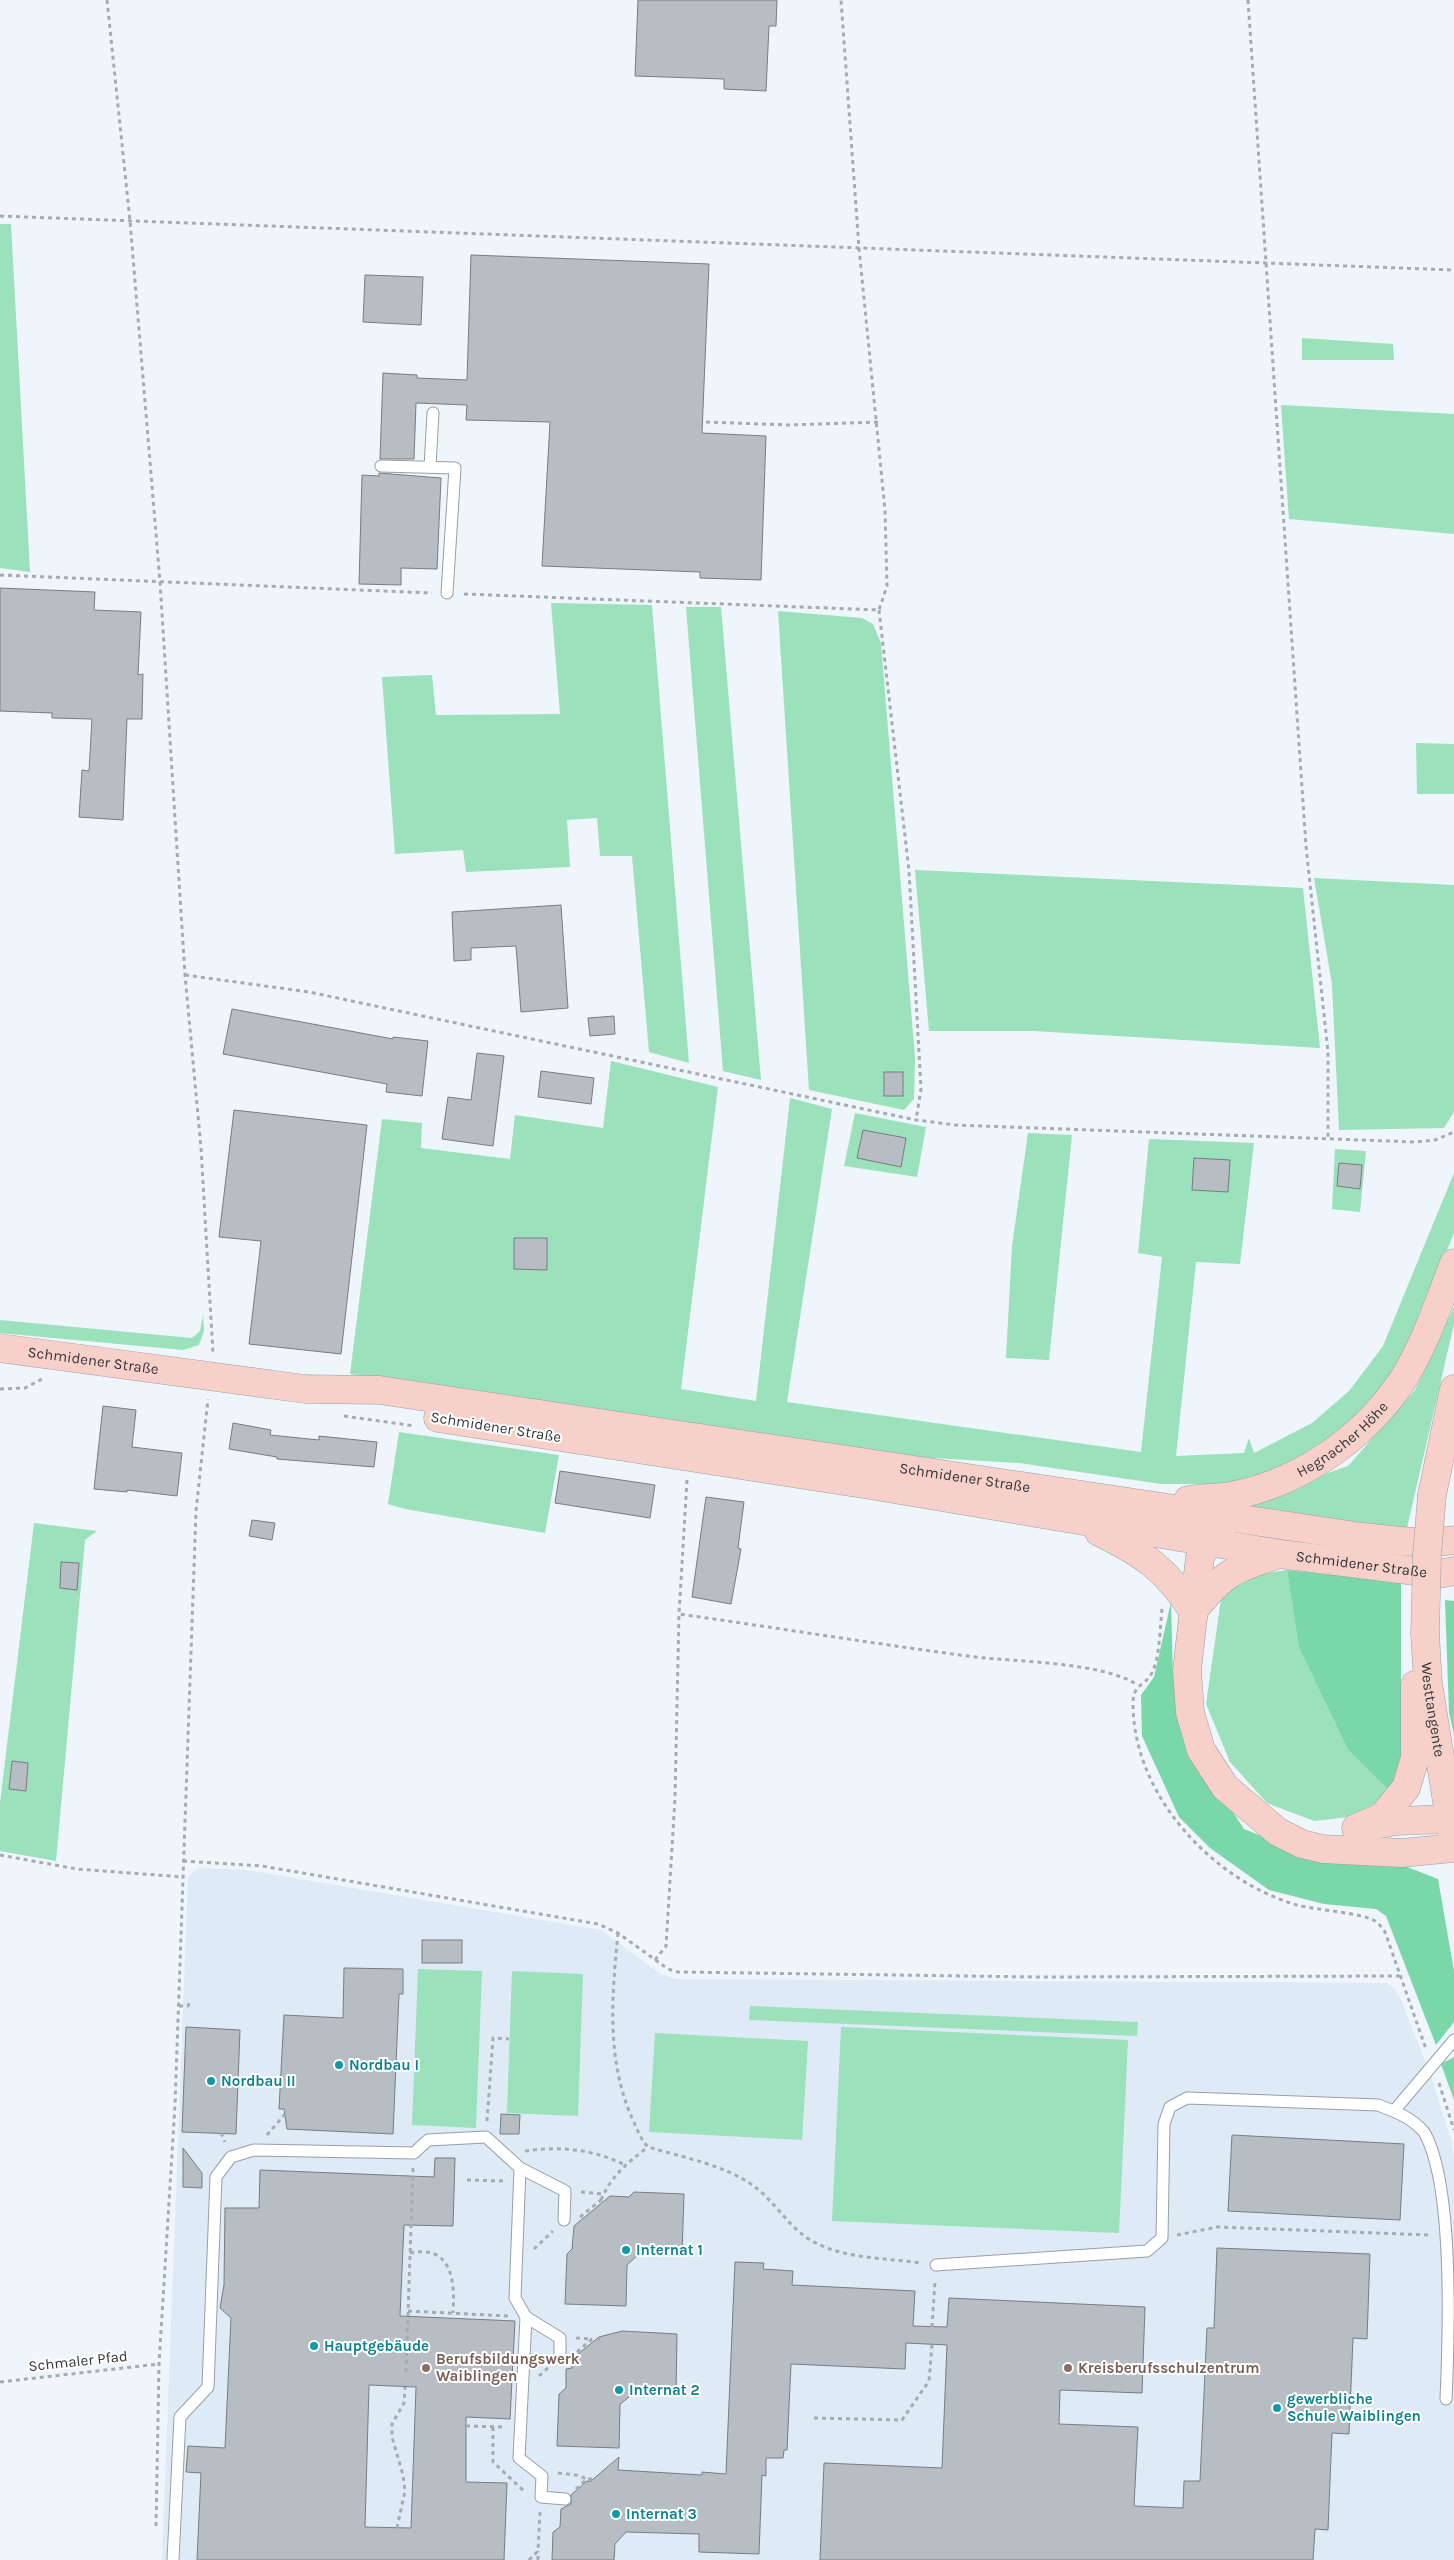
<svg xmlns="http://www.w3.org/2000/svg" width="1454" height="2560" viewBox="0 0 1454 2560" font-family="Karla,sans-serif">
  <style>
    .built { fill: #deeaf6 }
    .green { fill: #9ae1bc }
    .forest { fill: #79d7a9 }
    .building { fill: #b6bdc3; stroke: #767c82; fill-rule: evenodd }
    .lines { fill: none; stroke-linecap: round; stroke-linejoin: round }
    .service-casing { stroke: #989fa4; stroke-width: 13 }
    .secondary-casing { stroke: #989fa4; stroke-width: 29 }
    .path { stroke: #a6abb0; stroke-width: 3; stroke-dasharray: 4 4; stroke-linecap: butt }
    .service { stroke: #fff; stroke-width: 11 }
    .secondary { stroke: #f8d0ca; stroke-width: 28 }
    .secondary-bridge-casing { stroke: #989fa4; stroke-width: 29; stroke-linecap: butt }
    .secondary-bridge { stroke: #f8d0ca; stroke-width: 28 }
    .culture-dot { fill: #0f9aa8; stroke: #fff; stroke-width: 2 }
    .education-dot { fill: #8d6e63; stroke: #fff; stroke-width: 2 }
    .labels { text-anchor: middle; dominant-baseline: central; stroke-width: 4; stroke-linejoin: round; paint-order: stroke }
    .street-label { font-size: 15px; fill: #323538; stroke: #fff }
    .culture-label { font-size: 15px; font-weight: bold; fill: #0d838f; stroke: #fff; text-anchor: start }
    .education-label { font-size: 15px; font-weight: bold; fill: #785e54; stroke: #fff; text-anchor: start }
  </style>
  <rect width="100%" height="100%" fill="#eef5fb"/>
  <polygon class="built" points="200,1868 247,1870 601,1930 661,1974 676,1979 1385,1983 1392,1987 1399,1995 1431,2076 1452,2142 1454,2157 1454,2560 162,2560 188,1878 194,1871"/>
  <g class="green">
    <polygon points="0,224 11,224 30,572 0,568"/>
    <polygon points="1302,338 1393,344 1394,360 1302,360"/>
    <polygon points="1281,405 1454,414 1454,534 1289,519"/>
    <polygon points="551,603 652,605 689,1063 649,1052 632,856 600,856 597,818 567,820 570,867 466,872 463,850 395,854 382,677 432,675 436,715 560,714"/>
    <polygon points="686,607 721,607 761,1080 723,1071"/>
    <polygon points="778,611 862,618 873,624 881,643 915,1058 914,1099 904,1110 809,1090"/>
    <polygon points="1416,743 1454,744 1454,794 1417,794"/>
    <polygon points="915,870 1303,888 1320,1048 1033,1031 929,1031"/>
    <polygon points="1314,878 1454,885 1454,1112 1444,1128 1339,1130 1332,984"/>
    <polygon points="611,1061 718,1087 681,1389 756,1401 790,1098 832,1109 787,1402 1141,1452 1162,1257 1138,1253 1149,1139 1254,1143 1240,1264 1196,1262 1176,1456 1244,1453 1249,1438 1254,1453 1312,1423 1349,1391 1383,1346 1454,1173 1454,1233 1412,1337 1386,1386 1350,1423 1319,1447 1266,1474 1221,1484 1161,1484 1019,1463 899,1456 350,1374 382,1119 422,1123 421,1148 510,1159 515,1115 603,1128"/>
    <polygon points="855,1113 926,1127 917,1177 844,1166"/>
    <polygon points="1028,1133 1072,1135 1049,1360 1006,1358 1012,1246"/>
    <polygon points="1335,1149 1366,1151 1360,1212 1332,1209"/>
    <polygon points="1454,1307 1454,1324 1406,1532 1231,1506 1348,1466 1415,1390"/>
    <polygon points="203,1315 204,1331 199,1345 183,1350 0,1333 0,1320 192,1338 200,1331"/>
    <polygon points="399,1432 559,1455 545,1533 405,1509 388,1504"/>
    <polygon points="34,1523 97,1531 85,1540 56,1861 0,1851 0,1803"/>
    <polygon points="1287,1570 1299,1648 1348,1750 1390,1792 1358,1816 1314,1821 1267,1803 1230,1762 1206,1704 1221,1599 1247,1576"/>
    <polygon points="418,1969 482,1971 476,2128 412,2125"/>
    <polygon points="512,1971 583,1974 578,2116 507,2113"/>
    <polygon points="750,2006 1138,2022 1137,2036 749,2020"/>
    <polygon points="841,2027 1128,2040 1119,2233 832,2221"/>
    <polygon points="655,2033 808,2041 802,2140 649,2132"/>
  </g>
  <g class="forest">
    <polygon points="1287,1570 1401,1582 1401,1763 1390,1792 1348,1750 1299,1648"/>
    <polygon points="1445,1600 1454,1601 1454,1735 1449,1712"/>
    <polygon points="1171,1602 1173,1679 1186,1740 1244,1829 1326,1862 1397,1863 1438,1879 1454,1971 1454,2022 1436,2045 1386,1916 1376,1909 1324,1904 1269,1890 1210,1848 1179,1817 1142,1736 1141,1695 1154,1677"/>
    <polygon points="1454,2057 1454,2100 1441,2064"/>
  </g>
  <g class="building">
    <polygon points="638,0 777,0 776,26 769,26 766,91 724,89 724,79 635,76"/>
    <polygon points="471,255 709,264 702,433 766,436 761,580 700,578 700,572 542,566 550,422 466,420 467,405 416,403 414,459 380,459 383,373 417,375 417,378 467,380"/>
    <polygon points="365,275 423,277 421,325 363,322"/>
    <polygon points="379,473 441,478 437,569 401,568 401,585 359,584 362,475 379,476"/>
    <polygon points="0,588 95,592 94,610 141,612 138,675 143,674 142,719 127,719 123,820 79,817 82,770 89,771 92,719 52,718 52,713 0,711"/>
    <polygon points="561,905 568,1008 521,1012 516,946 471,948 471,960 454,961 452,912"/>
    <polygon points="232,1009 393,1039 393,1037 428,1041 422,1096 386,1092 387,1084 223,1054"/>
    <polygon points="614,1016 615,1034 590,1036 588,1018"/>
    <polygon points="477,1053 504,1056 493,1146 442,1139 448,1097 471,1100"/>
    <polygon points="541,1071 594,1078 591,1104 538,1097"/>
    <rect x="884" y="1072" width="19" height="24"/>
    <polygon points="234,1110 367,1125 341,1354 249,1344 261,1241 219,1237"/>
    <polygon points="863,1130 906,1138 901,1167 857,1158"/>
    <polygon points="1194,1158 1230,1160 1228,1192 1192,1190"/>
    <polygon points="1339,1163 1362,1165 1360,1189 1337,1186"/>
    <polygon points="514,1238 547,1238 547,1270 514,1269"/>
    <polygon points="103,1406 136,1410 132,1447 182,1453 177,1496 127,1490 127,1492 94,1489"/>
    <polygon points="233,1423 271,1430 270,1435 319,1440 319,1436 377,1442 374,1467 277,1459 277,1457 229,1449"/>
    <polygon points="560,1471 655,1485 650,1518 555,1503"/>
    <polygon points="706,1497 744,1502 738,1548 741,1549 731,1604 692,1597"/>
    <polygon points="252,1520 275,1523 272,1540 249,1536"/>
    <polygon points="61,1562 79,1563 77,1590 60,1588"/>
    <polygon points="12,1761 28,1763 26,1791 9,1789"/>
    <rect x="422" y="1940" width="40" height="23"/>
    <polygon points="344,1968 403,1969 403,1994 399,1994 393,2134 287,2129 284,2109 279,2109 284,2015 343,2018"/>
    <polygon points="186,2027 240,2030 236,2134 182,2132"/>
    <polygon points="501,2114 520,2115 519,2134 500,2134"/>
    <polygon points="1232,2135 1404,2144 1400,2220 1228,2211"/>
    <polygon points="183,2148 202,2173 202,2188 183,2187"/>
    <path d="M 435,2158 L 455,2158 L 453,2226 L 404,2225 L 400,2316 L 515,2321 L 510,2419 L 466,2417 L 466,2482 L 507,2483 L 504,2560 L 197,2560 L 201,2473 L 186,2472 L 188,2446 L 225,2448 L 231,2318 L 220,2308 L 224,2285 L 225,2208 L 259,2208 L 260,2170 L 434,2177 ZM 369,2385 L 416,2387 L 411,2528 L 365,2527 Z"/>
    <polygon points="634,2192 684,2194 682,2255 639,2254 627,2265 626,2306 565,2304 567,2254 572,2249 574,2226 610,2196 629,2197"/>
    <polygon points="1217,2248 1370,2254 1367,2339 1353,2338 1349,2434 1332,2433 1328,2530 1315,2529 1313,2560 820,2560 824,2463 942,2468 947,2345 906,2343 905,2369 791,2364 787,2450 784,2450 783,2458 766,2458 766,2476 762,2475 759,2554 699,2552 699,2534 626,2532 615,2544 614,2560 552,2560 553,2532 560,2527 561,2509 571,2504 571,2495 587,2481 591,2481 619,2457 618,2470 702,2475 702,2472 726,2474 735,2262 764,2263 763,2269 793,2271 792,2285 915,2291 913,2326 947,2327 949,2298 1145,2307 1142,2393 1060,2390 1059,2424 1138,2427 1134,2506 1183,2508 1184,2481 1200,2481 1207,2328 1214,2328"/>
    <polygon points="622,2331 677,2334 676,2395 633,2394 620,2404 619,2448 557,2446 559,2394 566,2388 566,2369 572,2368 572,2359 599,2337"/>
  </g>
  <g class="lines">
    <g class="service-casing">
      <g id="service">
        <polyline points="381,466 455,468 447,593"/>
        <polyline points="430,467 433,413"/>
        <polyline points="1394,2111 1454,2040"/>
        <polyline points="520,2168 565,2191 564,2220"/>
        <path d="M 936,2265 L 1147,2251 L 1162,2238 L 1164,2124 L 1170,2107 L 1187,2098 L 1378,2105 C 1396,2112 1411,2117 1424,2132 C 1454,2184 1449,2332 1446,2399"/>
        <polyline points="526,2317 560,2338 560,2358"/>
        <polyline points="173,2560 180,2417 208,2387 216,2177 231,2157 254,2150 414,2153 428,2140 486,2137 520,2168 515,2298 526,2317 519,2458 542,2476 541,2497 565,2499"/>
      </g>
    </g>
    <g class="secondary-casing">
      <g id="secondary">
        <path id="s1" d="M 0,1348 L 305,1389 L 379,1390 L 1362,1537 C 1392,1540 1424,1545 1454,1540"/>
        <path id="s2" d="M 438,1418 L 870,1485 L 1280,1554 L 1439,1574 L 1454,1571"/>
        <polyline points="1432,1495 1454,1389"/>
        <path id="s3" d="M 1188,1500 C 1202,1498 1216,1498 1230,1496 C 1299,1484 1364,1438 1402,1381 C 1425,1345 1439,1302 1454,1263"/>
        <polyline points="1221,1531 1209,1541 1200,1557 1187,1670 1190,1712 1201,1750 1225,1787 1278,1832 1302,1844 1323,1849 1402,1853 1454,1848"/>
        <path d="M 1099,1532 C 1144,1554 1166,1569 1193,1611"/>
        <path d="M 1193,1611 C 1223,1574 1232,1569 1277,1555"/>
        <path id="s4" d="M 1425,1634 L 1428,1683 L 1454,1845"/>
        <polyline points="1368,1826 1396,1821 1448,1819"/>
        <polyline points="1356,1828 1382,1817 1406,1788 1415,1758 1415,1685"/>
      </g>
    </g>
    <g class="path">
      <polyline points="107,0 130,221 160,582 185,975 201,1148 213,1353"/>
      <polyline points="1248,0 1306,846 1328,1052 1328,1138"/>
      <polyline points="0,216 1454,270"/>
      <polyline points="706,422 789,425 878,422"/>
      <polyline points="0,575 432,593"/>
      <polyline points="464,594 879,610 887,586 885,510 859,248 841,0"/>
      <polyline points="879,610 909,871 921,1089 916,1120"/>
      <polyline points="185,975 309,992 916,1120 955,1125 1415,1142 1435,1140 1454,1132"/>
      <polyline points="0,1389 25,1388 42,1379"/>
      <polyline points="344,1416 415,1426"/>
      <path d="M 687,1480 L 679,1614 C 778,1628 876,1644 975,1657 C 1019,1662 1102,1662 1138,1685"/>
      <path d="M 1162,1609 C 1160,1627 1160,1662 1150,1676 C 1142,1687 1133,1685 1133,1704 C 1133,1795 1213,1881 1297,1905 C 1316,1910 1363,1913 1375,1921 C 1379,1923 1382,1928 1385,1932 L 1426,2049"/>
      <polyline points="0,1855 77,1869 183,1877"/>
      <polyline points="183,1861 262,1866 598,1924 618,1933 668,1969 678,1972 1037,1977 1400,1976"/>
      <path d="M 618,1933 C 612,1995 606,2059 632,2118 C 637,2128 640,2139 648,2147 C 685,2158 732,2166 761,2192 C 780,2209 793,2232 816,2243 C 847,2259 887,2258 921,2263"/>
      <polyline points="655,1960 666,1946 675,1798 679,1614"/>
      <polyline points="179,2006 188,2006 190,2001"/>
      <polyline points="1439,2083 1454,2130"/>
      <polyline points="487,2121 493,2038 509,2039"/>
      <polyline points="221,2133 225,2142"/>
      <polyline points="267,2135 285,2114"/>
      <path d="M 525,2151 C 560,2146 593,2149 625,2165"/>
      <polyline points="467,2180 504,2181"/>
      <polyline points="581,2192 603,2194"/>
      <path d="M 601,2200 C 612,2175 627,2163 648,2147"/>
      <polyline points="580,2217 601,2200 607,2200"/>
      <polyline points="1177,2235 1217,2227 1430,2235"/>
      <polyline points="534,2249 553,2231"/>
      <path d="M 410,2253 C 453,2244 455,2283 453,2313"/>
      <polyline points="408,2311 508,2316"/>
      <polyline points="932,2327 935,2281"/>
      <polyline points="576,2338 592,2339"/>
      <polyline points="577,2352 592,2339 600,2339"/>
      <polyline points="406,2372 413,2168"/>
      <polyline points="539,2376 549,2367"/>
      <polyline points="0,2382 159,2364"/>
      <polyline points="814,2418 902,2420 929,2381 932,2344"/>
      <polyline points="466,2426 506,2427"/>
      <polyline points="493,2427 493,2462 525,2492"/>
      <polyline points="558,2473 576,2475 587,2479"/>
      <polyline points="576,2489 587,2479 594,2479"/>
      <polyline points="156,2526 159,2364 175,2105 196,1511 208,1399"/>
      <polyline points="397,2528 405,2491 403,2475 392,2437 392,2424 404,2403 405,2387"/>
      <polyline points="529,2560 538,2551 540,2512"/>
      <polyline points="538,2560 538,2551"/>
    </g>
    <use href="#service" class="service"/>
    <use href="#secondary" class="secondary"/>
    <g class="secondary-bridge-casing">
      <polyline id="secondary-bridge" points="1425,1634 1427,1555 1432,1495"/>
    </g>
    <use href="#secondary-bridge" class="secondary-bridge"/>
  </g>
  <g class="culture-dot">
    <circle cx="339" cy="2065" r="5"/>
    <circle cx="211" cy="2081" r="5"/>
    <circle cx="626" cy="2250" r="5"/>
    <circle cx="314" cy="2346" r="5"/>
    <circle cx="619" cy="2390" r="5"/>
    <circle cx="1277" cy="2408" r="5"/>
    <circle cx="616" cy="2514" r="5"/>
  </g>
  <g class="education-dot">
    <circle cx="426" cy="2368" r="5"/>
    <circle cx="1068" cy="2368" r="5"/>
  </g>
  <g class="labels">
    <g class="street-label">
      <text stroke="none"><textPath href="#s1" startOffset="94">Schmidener Straße</textPath></text>
      <text transform="translate(496 1427) rotate(9)">Schmidener Straße</text>
      <text stroke="none"><textPath href="#s3" startOffset="170">Hegnacher Höhe</textPath></text>
      <text stroke="none"><textPath href="#s1" startOffset="974">Schmidener Straße</textPath></text>
      <text stroke="none"><textPath href="#s2" startOffset="935">Schmidener Straße</textPath></text>
      <text stroke="none"><textPath href="#s4" startOffset="76">Westtangente</textPath></text>
      <text transform="translate(78 2361) rotate(-6)">Schmaler Pfad</text>
    </g>
    <g class="culture-label">
      <text x="349" y="2065">Nordbau I</text>
      <text x="221" y="2081">Nordbau II</text>
      <text x="636" y="2250">Internat 1</text>
      <text x="324" y="2346">Hauptgebäude</text>
      <text x="629" y="2390">Internat 2</text>
      <text x="1287" y="2399">gewerbliche<tspan x="1287" dy="17">Schule Waiblingen</tspan></text>
      <text x="626" y="2514">Internat 3</text>
    </g>
    <g class="education-label">
      <text x="436" y="2359">Berufsbildungswerk<tspan x="436" dy="17">Waiblingen</tspan></text>
      <text x="1078" y="2368">Kreisberufsschulzentrum</text>
    </g>
  </g>
</svg>
